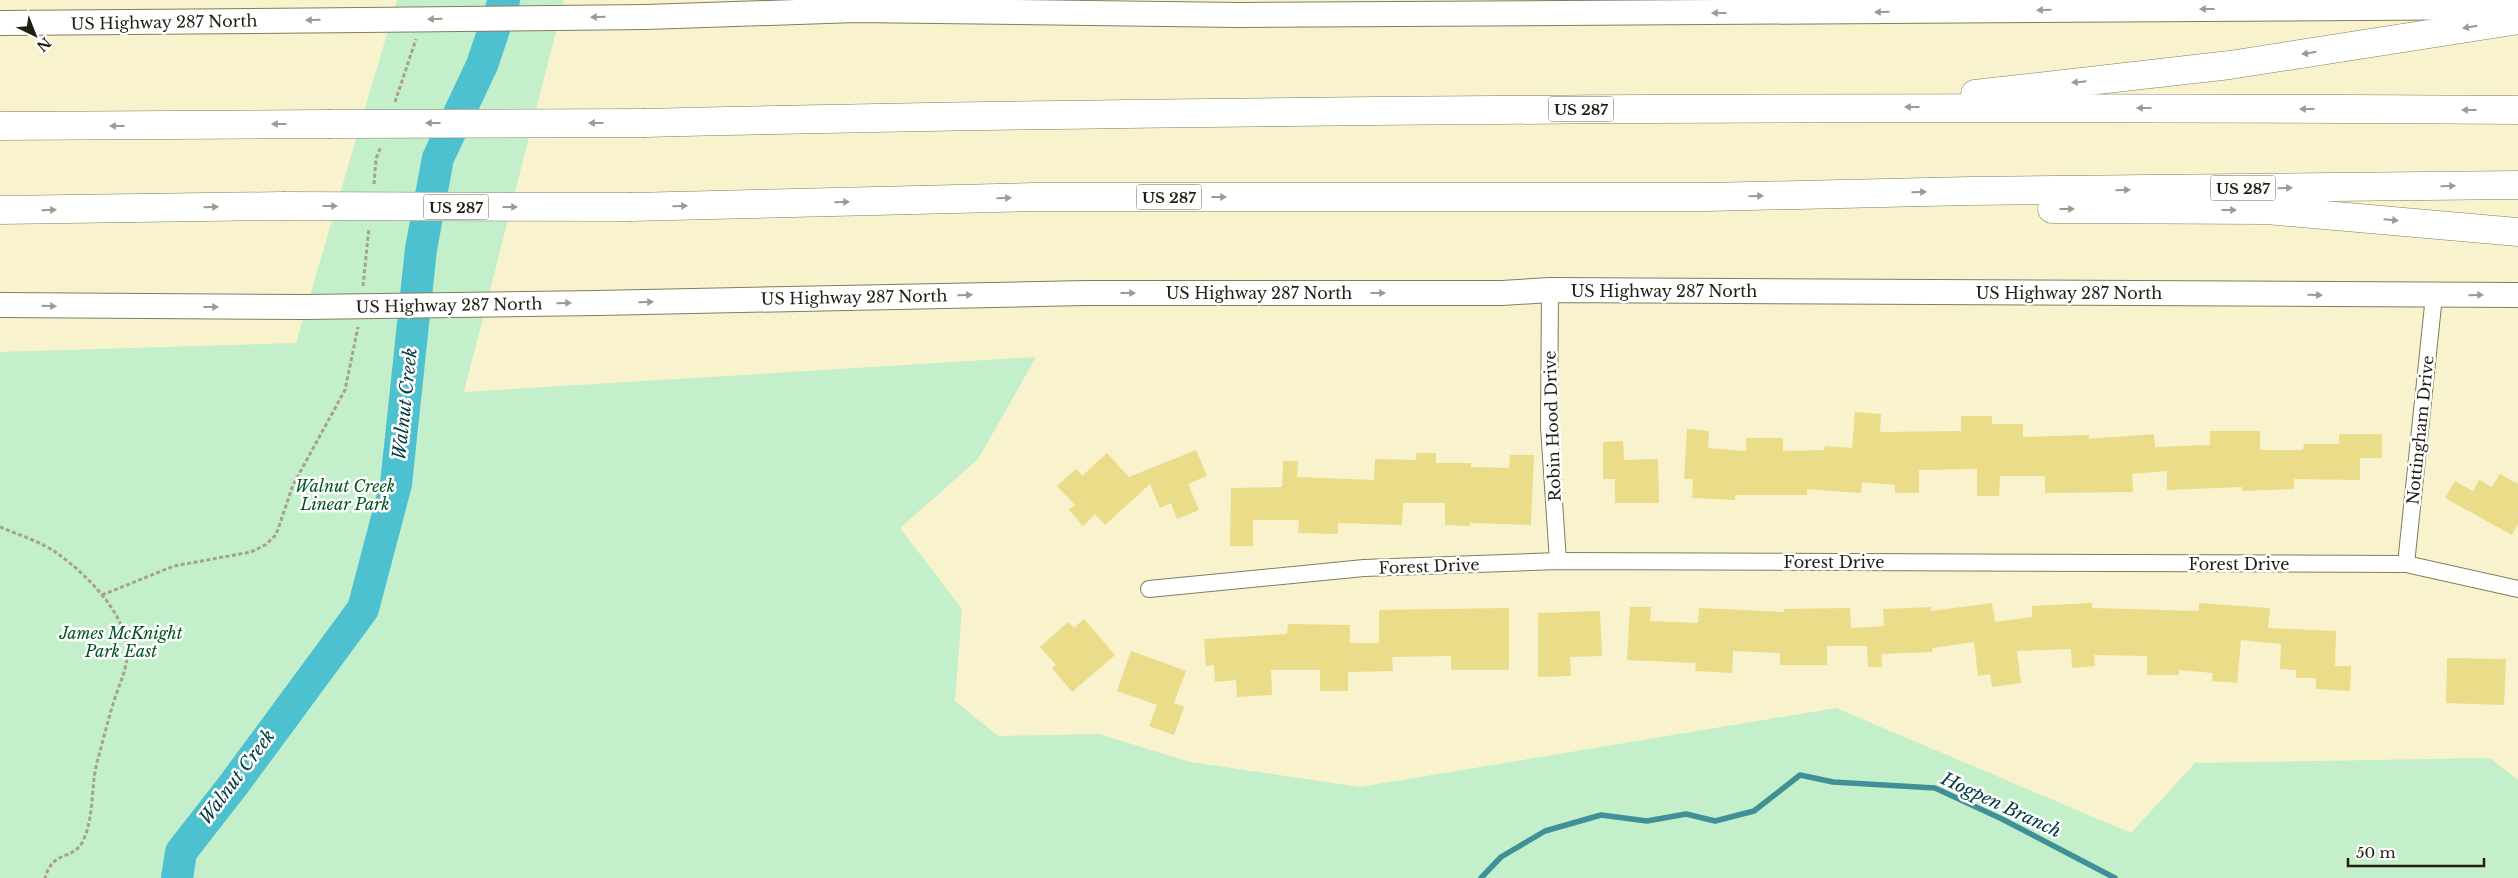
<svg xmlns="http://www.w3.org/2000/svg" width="2518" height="878" viewBox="0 0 2518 878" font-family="'Libre Baskerville',serif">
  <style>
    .green { fill: #c3efcb }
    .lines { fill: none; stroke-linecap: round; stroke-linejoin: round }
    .stream { stroke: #409097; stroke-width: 5.5 }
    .river { stroke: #4dc1d0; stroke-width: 32 }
    .building { fill: #ebdc89 }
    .street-casing { stroke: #837d5c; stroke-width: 18 }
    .secondary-casing { stroke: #837d5c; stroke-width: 26 }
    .highway-casing { stroke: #837d5c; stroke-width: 29 }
    .path { stroke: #a7a286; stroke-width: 3; stroke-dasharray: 4 2.5; stroke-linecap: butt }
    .street { stroke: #fff; stroke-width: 16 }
    .secondary { stroke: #fff; stroke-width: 24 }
    .highway { stroke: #fff; stroke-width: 28 }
    .secondary-bridge-casing { stroke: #837d5c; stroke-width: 26; stroke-linecap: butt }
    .highway-bridge-casing { stroke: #837d5c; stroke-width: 29; stroke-linecap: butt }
    .secondary-bridge { stroke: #fff; stroke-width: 24 }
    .highway-bridge { stroke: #fff; stroke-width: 28 }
    .oneway { fill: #9c9a94 }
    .labels { text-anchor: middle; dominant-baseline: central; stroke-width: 5; stroke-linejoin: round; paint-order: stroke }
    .shield { fill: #fff; stroke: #646259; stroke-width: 1 }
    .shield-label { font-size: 15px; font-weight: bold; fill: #221f12 }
    .street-label { font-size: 16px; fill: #221f12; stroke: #fff }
    .park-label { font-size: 16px; font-style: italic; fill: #005424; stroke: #fff }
    .water-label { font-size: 18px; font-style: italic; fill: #013a40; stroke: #fff }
  </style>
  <rect width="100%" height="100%" fill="#f8f2cd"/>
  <polygon class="green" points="397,0 564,0 464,392 1036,357 978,459 900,528 962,609 955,701 998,736 1099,734 1190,762 1360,787 1836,708 2131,833 2195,763 2490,758 2518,780 2518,878 0,878 0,352 296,343"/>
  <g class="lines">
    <polyline class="stream" points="1481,878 1501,857 1545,831 1601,815 1647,821 1686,814 1715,821 1754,811 1800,775 1833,782 1935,788 2002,819 2115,878"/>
    <polyline class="river" points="177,878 181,852 234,784 363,609 396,484 421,249 438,158 482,65 504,0"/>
  </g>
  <g class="building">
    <polygon points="1855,412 1881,414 1880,432 1961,431 1961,416 1992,416 1992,424 2023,424 2023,437 2089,435 2089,439 2154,434 2155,447 2210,445 2210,431 2260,431 2260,450 2303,450 2304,444 2339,444 2339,434 2382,434 2382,458 2360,458 2360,480 2294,479 2294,489 2242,491 2242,487 2167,490 2167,471 2132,474 2133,492 2045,493 2045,476 2000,476 1999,496 1977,496 1977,469 1919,470 1919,493 1895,493 1895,485 1862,482 1861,493 1807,489 1807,495 1735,495 1735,500 1692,498 1693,479 1684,479 1687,429 1709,431 1708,448 1746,451 1746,438 1783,438 1783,451 1824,450 1825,446 1852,448"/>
    <polygon points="1623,441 1624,460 1658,459 1659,503 1615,503 1615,479 1603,479 1603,442"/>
    <polygon points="1196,450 1207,476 1188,484 1199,510 1177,519 1171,503 1160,508 1150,484 1105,525 1095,514 1083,526 1069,510 1075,505 1057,486 1076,469 1082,476 1107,453 1129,477"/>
    <polygon points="1416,453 1436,453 1436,463 1471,463 1471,467 1509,468 1510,455 1534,455 1531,525 1470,523 1470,526 1445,525 1445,503 1403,503 1402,525 1338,523 1338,534 1298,533 1299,520 1253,520 1253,546 1230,546 1231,488 1282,487 1283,461 1298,461 1297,477 1374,480 1375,459 1416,460"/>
    <polygon points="2500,474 2518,484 2518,524 2512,535 2445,498 2455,481 2473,491 2479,480 2492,487"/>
    <polygon points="1992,603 1995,622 2032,617 2032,606 2092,603 2092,608 2199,611 2199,603 2270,608 2268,628 2336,631 2335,666 2351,666 2350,691 2316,689 2316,678 2296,678 2296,670 2280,669 2281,644 2241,640 2237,683 2212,681 2213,673 2179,670 2179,675 2147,675 2147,656 2094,655 2095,666 2072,668 2071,649 2017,651 2021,683 1992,687 1990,674 1978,676 1974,642 1932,648 1933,652 1881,654 1882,667 1868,667 1867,646 1827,646 1827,665 1780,665 1780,653 1733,651 1732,673 1695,671 1696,663 1627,660 1630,607 1651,607 1650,621 1698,623 1699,608 1784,612 1784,609 1850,608 1851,628 1884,626 1883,609 1931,607 1931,611"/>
    <polygon points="1509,608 1509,670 1451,670 1451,656 1392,657 1393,671 1348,672 1348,691 1320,691 1320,670 1271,670 1272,695 1237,697 1236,680 1215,682 1214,665 1206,666 1204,639 1287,634 1288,624 1350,625 1350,643 1379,643 1379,610"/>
    <polygon points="1600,611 1602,656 1570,657 1571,676 1538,677 1538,613"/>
    <polygon points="1084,619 1115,655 1072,692 1052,668 1056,665 1040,647 1068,622 1074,628"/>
    <polygon points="1131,651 1186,671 1174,703 1184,707 1174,735 1149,726 1157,705 1117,691"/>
    <polygon points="2447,658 2506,659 2504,705 2446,703"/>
  </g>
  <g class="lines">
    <g class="street-casing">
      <g id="street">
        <polyline points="1550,290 1549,427 1558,561"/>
        <polyline points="2406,564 2434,296"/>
        <polyline points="1149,589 1364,568 1558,561 2406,564 2518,589"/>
      </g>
    </g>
    <g class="secondary-casing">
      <g id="secondary">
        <polyline points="646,17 856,10 1239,15 2518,7"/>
        <polyline points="0,23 362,20"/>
        <polyline points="597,303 1086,293 1502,293 1550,290 2518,295"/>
        <polyline points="0,305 305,307"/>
      </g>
    </g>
    <g class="highway-casing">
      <g id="highway">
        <polyline points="1975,94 2230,65 2518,20"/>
        <path d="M 645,123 C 1269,108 1893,106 2518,110"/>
        <polyline points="0,126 328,124"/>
        <polyline points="631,207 1034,197 1708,197 1969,191 2518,185"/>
        <polyline points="2052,209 2267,210 2518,232"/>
        <polyline points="0,210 282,206"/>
      </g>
    </g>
    <g class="path">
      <polyline points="395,102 416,39"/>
      <polyline points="374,184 376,159 381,146"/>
      <polyline points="363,286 369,228"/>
      <path d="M 0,527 C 19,535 42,542 58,554 C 85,573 124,612 127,646 C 129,666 120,682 114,701 C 108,720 103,740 98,759 C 90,786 95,815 83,841 C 73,861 53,849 45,878"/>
      <polyline points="102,595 174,566 251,552 265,545 276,535 293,485 345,390 358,327"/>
    </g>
    <use href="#street" class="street"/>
    <use href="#secondary" class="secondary"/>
    <use href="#highway" class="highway"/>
    <g class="secondary-bridge-casing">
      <g id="secondary-bridge">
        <polyline points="362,20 646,17"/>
        <polyline points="305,307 597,303"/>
      </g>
    </g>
    <g class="highway-bridge-casing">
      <g id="highway-bridge">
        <polyline points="328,124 645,123"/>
        <polyline points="282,206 631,207"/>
      </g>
    </g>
    <use href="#secondary-bridge" class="secondary-bridge"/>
    <use href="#highway-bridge" class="highway-bridge"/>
  </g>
  <defs><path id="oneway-solid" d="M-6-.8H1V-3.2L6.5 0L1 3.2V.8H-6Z" transform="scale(1.25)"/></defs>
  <g class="oneway">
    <use href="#oneway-solid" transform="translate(2207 9) rotate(180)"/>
    <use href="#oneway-solid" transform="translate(2044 10) rotate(179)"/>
    <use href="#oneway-solid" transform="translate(1882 12) rotate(179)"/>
    <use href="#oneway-solid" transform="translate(1719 13) rotate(180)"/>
    <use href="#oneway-solid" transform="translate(598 17) rotate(179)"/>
    <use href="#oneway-solid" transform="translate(435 19) rotate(179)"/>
    <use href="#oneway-solid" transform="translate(313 20) rotate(179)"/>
    <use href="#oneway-solid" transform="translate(2470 27) rotate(171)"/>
    <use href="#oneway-solid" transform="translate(2309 53) rotate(171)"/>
    <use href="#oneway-solid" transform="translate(2079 82) rotate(174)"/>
    <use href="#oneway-solid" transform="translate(1912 107) rotate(180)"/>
    <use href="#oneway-solid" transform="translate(2144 108) rotate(-180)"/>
    <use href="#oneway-solid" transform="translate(2307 109) rotate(-180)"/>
    <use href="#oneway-solid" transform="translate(2469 110) rotate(-180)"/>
    <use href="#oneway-solid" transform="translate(433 123) rotate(180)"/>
    <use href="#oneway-solid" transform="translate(596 123) rotate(180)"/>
    <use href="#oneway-solid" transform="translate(279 124) rotate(180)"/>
    <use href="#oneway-solid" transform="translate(117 126) rotate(180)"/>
    <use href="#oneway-solid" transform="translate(2448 186) rotate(-1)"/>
    <use href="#oneway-solid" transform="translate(2285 188) rotate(-1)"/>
    <use href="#oneway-solid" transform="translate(2123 190) rotate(-1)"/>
    <use href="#oneway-solid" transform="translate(1919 192) rotate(-1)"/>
    <use href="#oneway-solid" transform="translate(1756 196) rotate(-1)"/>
    <use href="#oneway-solid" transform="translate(1219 197)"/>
    <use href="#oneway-solid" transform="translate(1004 198) rotate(-1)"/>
    <use href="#oneway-solid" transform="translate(842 202) rotate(-1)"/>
    <use href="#oneway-solid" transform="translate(330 206)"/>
    <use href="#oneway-solid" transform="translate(680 206) rotate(-1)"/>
    <use href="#oneway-solid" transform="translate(211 207) rotate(-1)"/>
    <use href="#oneway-solid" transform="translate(510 207)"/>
    <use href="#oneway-solid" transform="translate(2067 209)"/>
    <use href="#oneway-solid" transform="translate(49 210) rotate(-1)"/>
    <use href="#oneway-solid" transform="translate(2229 210)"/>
    <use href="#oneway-solid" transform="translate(2391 220) rotate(5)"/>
    <use href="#oneway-solid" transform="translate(1128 293)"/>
    <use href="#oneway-solid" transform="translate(1378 293)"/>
    <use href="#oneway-solid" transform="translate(965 295) rotate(-1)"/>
    <use href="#oneway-solid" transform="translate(2315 295) rotate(1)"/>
    <use href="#oneway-solid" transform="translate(2476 295) rotate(-1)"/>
    <use href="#oneway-solid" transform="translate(646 302) rotate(-1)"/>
    <use href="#oneway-solid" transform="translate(564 303) rotate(-1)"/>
    <use href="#oneway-solid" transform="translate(49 306) rotate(1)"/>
    <use href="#oneway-solid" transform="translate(211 307)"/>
  </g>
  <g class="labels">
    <g class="shield">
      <rect x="1548.5" y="96.5" width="65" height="25" rx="4"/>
      <rect x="2210.5" y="175.5" width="65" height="25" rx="4"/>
      <rect x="1136.5" y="184.5" width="65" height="25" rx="4"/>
      <rect x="423.5" y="194.5" width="65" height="25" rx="4"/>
    </g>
    <g class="shield-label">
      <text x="1581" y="109">US 287</text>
      <text x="2243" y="188">US 287</text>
      <text x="1169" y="197">US 287</text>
      <text x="456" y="207">US 287</text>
    </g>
    <g class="street-label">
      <text transform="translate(164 22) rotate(-1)">US Highway 287 North</text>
      <text x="1664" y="291">US Highway 287 North</text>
      <text x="1259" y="293">US Highway 287 North</text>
      <text x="2069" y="293">US Highway 287 North</text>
      <text transform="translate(854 297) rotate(-1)">US Highway 287 North</text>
      <text transform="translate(449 305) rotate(-1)">US Highway 287 North</text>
      <text transform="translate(1552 426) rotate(-92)">Robin Hood Drive</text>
      <text transform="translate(2420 430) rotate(-84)">Nottingham Drive</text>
      <text x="1834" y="562">Forest Drive</text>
      <text x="2239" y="564">Forest Drive</text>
      <text transform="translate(1429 566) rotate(-2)">Forest Drive</text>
    </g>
    <g class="park-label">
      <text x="345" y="486">Walnut Creek<tspan x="345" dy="18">Linear Park</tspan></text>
      <text x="121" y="633">James McKnight<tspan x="121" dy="18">Park East</tspan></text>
    </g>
    <g class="water-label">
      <text transform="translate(405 404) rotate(-84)">Walnut Creek</text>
      <text transform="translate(237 777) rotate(-53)">Walnut Creek</text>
      <text transform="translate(2001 805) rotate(25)">Hogpen Branch</text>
    </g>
  </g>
  <g transform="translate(35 35) rotate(137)" stroke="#ffffff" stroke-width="4" paint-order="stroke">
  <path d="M0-4L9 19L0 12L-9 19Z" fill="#221f12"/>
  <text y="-8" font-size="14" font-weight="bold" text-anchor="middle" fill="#221f12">N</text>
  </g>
  <path d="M2348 858v8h136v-8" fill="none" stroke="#221f12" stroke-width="2.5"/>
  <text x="2356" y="858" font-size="15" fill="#221f12" stroke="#ffffff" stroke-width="4" paint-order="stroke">50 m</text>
</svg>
